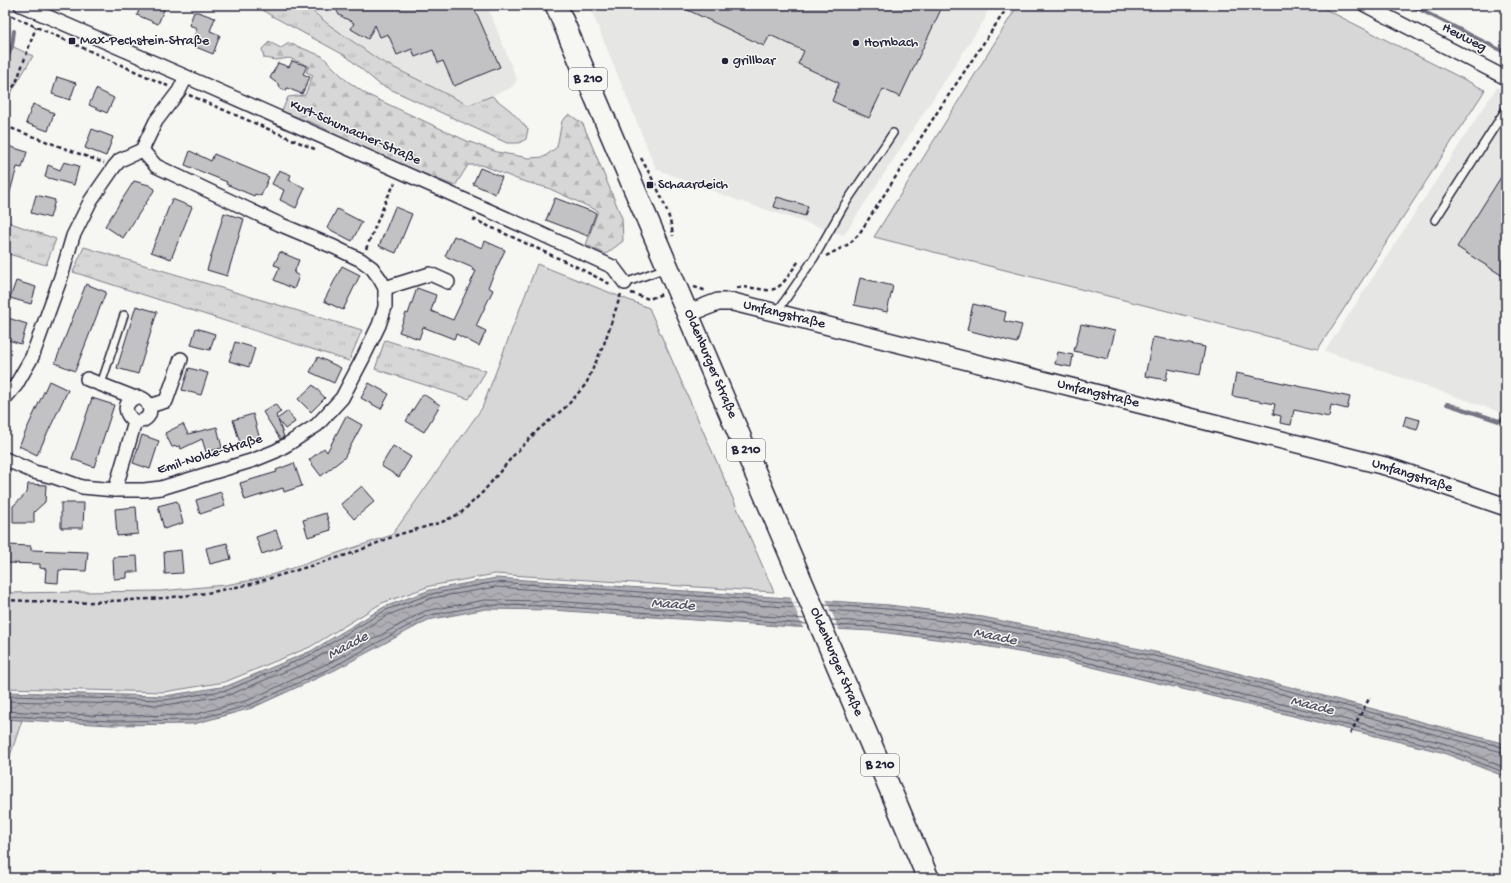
<svg xmlns="http://www.w3.org/2000/svg" width="1511" height="883" viewBox="0 0 1511 883" font-family="'Gochi Hand',sans-serif">
  <style>
    .built { fill: #e6e6e4 }
    .grass { fill: url(#grass-tufts); stroke: #7c7c89 }
    .forest { fill: url(#forest-firs); stroke: #7c7c89 }
    .park { fill: #d7d7d7; stroke: #7c7c89 }
    .water { fill: url(#water-waves); stroke: #757583 }
    .pier { fill: #f6f6f2 }
    .lines { fill: none; stroke-linecap: round; stroke-linejoin: round }
    .shore { stroke: #5a5a6b; stroke-width: 1 }
    .stream { stroke: #757583; stroke-width: 4 }
    .building { fill: #c2c2c4; stroke: #22223b }
    .service-casing { stroke: #22223b; stroke-width: 10 }
    .minor-casing { stroke: #22223b; stroke-width: 16 }
    .tertiary-casing { stroke: #22223b; stroke-width: 20 }
    .primary-casing { stroke: #22223b; stroke-width: 24 }
    .path { stroke: #22223b; stroke-width: 2.5; stroke-dasharray: 4 3; stroke-linecap: butt }
    .service { stroke: #f6f6f2; stroke-width: 7 }
    .minor { stroke: #f6f6f2; stroke-width: 13 }
    .tertiary { stroke: #f6f6f2; stroke-width: 17 }
    .primary { stroke: #f6f6f2; stroke-width: 21 }
    .poi-dot { fill: #22223b; stroke: #f6f6f2; stroke-width: 1.5 }
    .labels { text-anchor: middle; dominant-baseline: central; stroke-width: 3; stroke-linejoin: round; paint-order: stroke }
    .shield { fill: #f6f6f2; stroke: #626272; stroke-width: 1 }
    .shield-label { font-size: 13px; font-weight: bold; fill: #22223b }
    .street-label { font-size: 14px; fill: #22223b; stroke: #f6f6f2 }
    .poi-label { font-size: 14px; fill: #22223b; stroke: #f6f6f2; text-anchor: start }
    .water-label { font-size: 15px; font-style: italic; fill: #535365; stroke: #f6f6f2 }
  </style>
  <defs>
    <pattern id="grass-tufts" width="24" height="20" patternUnits="userSpaceOnUse"><rect width="24" height="20" fill="#d7d7d7"/><path d="M3 7l-1-3M5 7V3M7 7l1-3M15 17l-1-3M17 17v-4M19 17l1-3" fill="none" stroke="#b8b8b9"/></pattern>
    <pattern id="forest-firs" width="22" height="20" patternUnits="userSpaceOnUse"><rect width="22" height="20" fill="#d7d7d7"/><path d="M5 1l3.5 6h-7zM16 11l3.5 6h-7z" fill="#b8b8b9"/></pattern>
    <pattern id="water-waves" width="16" height="10" patternUnits="userSpaceOnUse"><rect width="16" height="10" fill="#adadb3"/><path d="M0 5q4-4 8 0t8 0" fill="none" stroke="#8c8c93"/></pattern>
  </defs>
  <rect width="100%" height="100%" fill="#f6f6f2"/>
  <filter id="ink" filterUnits="userSpaceOnUse"><feTurbulence type="fractalNoise" baseFrequency=".025" numOctaves="2"/><feDisplacementMap in="SourceGraphic" scale="8" xChannelSelector="R" yChannelSelector="G"/><feConvolveMatrix kernelMatrix="1 2 1 2 8 2 1 2 1" color-interpolation-filters="sRGB"/></filter>
  <g filter="url(#ink)">
    <g class="built">
      <polygon points="308,5 487,5 517,80 511,88 468,105 379,60 328,24"/>
      <polygon points="589,5 989,5 985,19 844,235 739,201 656,169"/>
      <polygon points="1497,87 1506,91 1506,414 1325,351"/>
    </g>
    <g class="grass">
      <polygon points="255,5 305,5 328,24 379,60 468,105 492,96 511,111 528,129 526,139 519,143 507,143 379,84 346,56 272,16"/>
      <polygon points="5,221 56,239 46,265 5,253"/>
      <polygon points="84,247 362,330 349,361 73,272"/>
      <polygon points="385,340 486,371 469,399 375,369"/>
      <polygon points="5,719 22,720 5,771"/>
    </g>
    <polygon class="forest" points="269,42 281,48 289,43 322,56 346,80 366,94 467,141 497,152 529,158 544,157 557,147 562,121 569,114 583,124 622,218 623,241 606,254 586,245 598,211 548,188 519,180 482,165 468,165 455,186 360,148 320,126 282,111 288,97 305,95 313,75 306,72 309,66 289,58 276,60 264,58 262,49"/>
    <g class="park">
      <polygon points="1018,5 1317,5 1485,90 1318,349 874,237"/>
      <polygon points="5,43 33,56 5,103"/>
      <polygon points="537,264 649,308 774,592 495,574 430,586 382,603 310,647 225,682 164,692 5,688 5,593 161,591 225,585 259,579 392,535 482,408"/>
    </g>
    <polygon class="water" points="496,578 889,605 983,617 1165,654 1502,743 1506,745 1506,777 1441,752 1059,659 967,643 872,631 794,627 552,610 486,609 428,620 335,670 252,708 194,724 111,725 5,719 5,692 165,696 227,686 311,651 384,607 430,590"/>
    <polygon class="pier" points="790,596 826,599 840,632 804,630"/>
    <g class="lines">
      <g class="shore">
        <polyline points="824,605 889,609 982,621 1164,658 1506,748"/>
        <polyline points="826,610 888,614 982,626 1163,663 1506,753"/>
        <polyline points="831,620 873,622 968,634 1061,651 1443,743 1506,768"/>
        <polyline points="833,625 872,627 967,639 1060,656 1442,748 1506,773"/>
        <polyline points="5,696 165,700 228,690 313,654 386,610 431,594 496,582 798,603"/>
        <polyline points="5,701 165,705 229,695 315,659 388,615 432,598 496,587 800,608"/>
        <polyline points="5,711 111,716 193,715 249,700 331,662 425,611 485,600 552,601 805,619"/>
        <polyline points="5,716 111,721 194,720 250,705 333,667 426,616 485,605 552,606 807,624"/>
      </g>
      <g class="stream">
        <polyline points="1411,5 1506,53"/>
        <polyline points="5,64 12,46 14,31"/>
        <polyline points="1447,404 1499,421 1506,417"/>
      </g>
    </g>
    <g class="building">
      <polygon points="141,5 166,5 158,24 137,15"/>
      <polygon points="334,5 473,5 500,67 454,86 443,61 438,63 433,50 415,57 412,49 397,55 388,34 380,37 375,25 368,39 351,29 354,23 339,15"/>
      <polygon points="677,5 943,5 900,97 883,89 869,118 832,101 839,83 798,64 804,51 770,35 764,46"/>
      <polygon points="194,12 198,12 215,18 210,31 220,35 213,54 191,45 197,28 189,25"/>
      <polygon points="292,61 307,66 303,74 310,77 302,94 287,88 286,91 280,88 278,84 270,78 278,63 289,67"/>
      <polygon points="57,77 76,83 70,100 52,94"/>
      <polygon points="96,89 114,98 107,113 89,105"/>
      <polygon points="33,104 54,113 48,131 26,123"/>
      <polygon points="92,129 113,137 106,156 85,148"/>
      <polygon points="5,145 27,152 22,168 17,167 8,199 5,199"/>
      <polygon points="190,151 211,161 214,154 269,177 261,196 255,194 254,196 226,184 227,182 185,165"/>
      <polygon points="64,162 79,166 74,185 45,177 48,165 60,170"/>
      <polygon points="480,168 502,177 495,194 473,184"/>
      <polygon points="1506,169 1506,278 1457,247"/>
      <polygon points="279,170 291,175 289,180 305,188 296,208 280,200 284,190 272,184"/>
      <polygon points="134,181 149,185 155,189 123,238 105,226"/>
      <polygon points="36,195 55,200 50,218 31,213"/>
      <polygon points="777,197 808,206 805,216 774,207"/>
      <polygon points="555,198 596,213 588,236 546,220"/>
      <polygon points="172,199 192,207 171,259 151,252"/>
      <polygon points="395,207 412,214 396,253 379,246"/>
      <polygon points="337,209 362,222 352,241 327,228"/>
      <polygon points="224,213 244,219 227,276 207,270"/>
      <polygon points="454,236 482,248 485,241 505,250 488,287 493,290 476,326 486,331 479,346 456,334 454,339 423,327 419,339 399,332 406,313 408,314 417,288 436,295 431,311 453,320 476,271 472,270 473,268 445,256"/>
      <polygon points="280,252 299,260 294,273 299,276 294,289 274,280 280,267 274,265"/>
      <polygon points="342,266 360,275 343,310 324,301"/>
      <polygon points="860,278 893,286 887,312 854,305"/>
      <polygon points="16,281 36,287 31,304 10,298"/>
      <polygon points="86,284 106,292 75,371 55,363"/>
      <polygon points="973,304 1006,312 1004,321 1022,325 1017,343 967,330"/>
      <polygon points="136,306 157,312 138,374 117,368"/>
      <polygon points="5,317 27,324 21,344 5,339"/>
      <polygon points="1081,324 1115,331 1108,359 1074,351"/>
      <polygon points="196,328 215,334 210,350 191,345"/>
      <polygon points="1153,337 1205,347 1200,375 1168,369 1166,380 1145,376"/>
      <polygon points="235,342 255,348 249,367 229,361"/>
      <polygon points="1058,352 1073,355 1071,367 1055,364"/>
      <polygon points="318,357 341,368 334,383 310,372"/>
      <polygon points="189,368 208,373 201,395 182,390"/>
      <polygon points="1236,373 1350,397 1347,409 1331,405 1329,417 1294,410 1291,425 1280,423 1281,416 1273,414 1275,404 1232,396"/>
      <polygon points="49,381 68,390 37,455 19,446"/>
      <polygon points="369,383 389,394 381,409 361,398"/>
      <polygon points="313,385 325,398 311,412 298,399"/>
      <polygon points="423,394 440,405 424,432 406,421"/>
      <polygon points="92,398 114,405 94,467 72,459"/>
      <polygon points="275,404 281,412 276,415 277,419 288,411 295,422 285,429 278,420 284,437 280,439 263,412"/>
      <polygon points="253,414 260,440 241,446 233,420"/>
      <polygon points="346,416 362,425 344,458 321,476 309,460 324,448 327,452"/>
      <polygon points="1406,416 1420,420 1417,430 1403,426"/>
      <polygon points="183,424 188,434 217,427 222,448 206,452 202,439 181,449 180,446 172,447 165,433"/>
      <polygon points="142,435 159,441 150,469 133,463"/>
      <polygon points="393,446 411,457 399,477 381,466"/>
      <polygon points="294,463 302,486 284,492 283,488 245,500 240,483 277,472 276,470"/>
      <polygon points="28,484 46,485 45,502 34,512 34,523 13,523 13,506 27,493"/>
      <polygon points="362,486 375,501 354,519 341,504"/>
      <polygon points="221,492 225,506 200,514 196,500"/>
      <polygon points="177,501 183,523 164,529 158,506"/>
      <polygon points="61,503 84,503 83,528 61,528"/>
      <polygon points="136,507 138,534 117,536 115,509"/>
      <polygon points="326,513 331,530 308,537 303,520"/>
      <polygon points="276,530 282,547 262,554 256,537"/>
      <polygon points="227,543 231,559 210,564 206,548"/>
      <polygon points="7,545 31,546 31,550 88,552 86,571 59,570 58,583 45,582 46,569 40,568 40,564 6,563"/>
      <polygon points="181,550 183,573 165,574 164,552"/>
      <polygon points="137,556 138,572 127,572 127,578 114,579 113,557"/>
    </g>
    <g class="lines">
      <g class="service-casing">
        <g id="service">
          <polyline points="1435,220 1506,109"/>
          <polyline points="625,283 666,268"/>
          <polyline points="777,312 814,258 843,207 893,133"/>
          <polyline points="101,384 124,315"/>
        </g>
      </g>
      <g class="minor-casing">
        <g id="minor">
          <polyline points="21,5 212,88 537,232 613,267 625,283"/>
          <polyline points="1365,5 1506,78"/>
          <polyline points="385,288 430,274 448,282"/>
          <polyline points="87,379 133,397"/>
          <polyline points="5,398 16,385 32,357 61,277 73,236 91,200 114,167 120,160 142,150 156,121 179,91 186,77"/>
          <polyline points="149,406 166,401 181,359"/>
          <polyline points="5,459 34,472 54,477 82,487 115,490 144,490 161,488 254,460 276,451 288,444 317,425 342,398 363,358 379,325 385,307 385,288 380,279 372,268 361,260 334,247 279,224 156,166 142,150"/>
          <path d="M 115,490 L 135,422 C 128,417 122,408 130,401 C 145,386 163,421 135,422"/>
        </g>
      </g>
      <g class="tertiary-casing">
        <polyline id="tertiary" points="689,313 718,302 733,302 1389,467 1506,507"/>
      </g>
      <g class="primary-casing">
        <polyline id="primary" points="556,5 928,878"/>
      </g>
      <g class="path">
        <polyline points="5,13 168,86"/>
        <polyline points="189,95 317,150"/>
        <polyline points="5,99 16,83 36,27"/>
        <polyline points="5,126 104,163"/>
        <path d="M 641,158 C 654,182 670,209 673,236"/>
        <polyline points="473,219 573,265 610,284"/>
        <polyline points="366,249 387,198 395,183"/>
        <polyline points="826,256 849,244 859,234 938,111 1009,5"/>
        <polyline points="694,287 707,291"/>
        <path d="M 737,288 C 747,286 756,289 766,290 C 783,292 790,270 800,260"/>
        <polyline points="631,293 649,299 662,294"/>
        <polyline points="5,600 76,603 165,598 207,593 251,584 353,553 397,535 442,522 461,513 483,492 513,456 538,430 567,406 586,384 604,344 621,294"/>
        <polyline points="1350,734 1370,697"/>
      </g>
      <use href="#service" class="service"/>
      <use href="#minor" class="minor"/>
      <use href="#tertiary" class="tertiary"/>
      <use href="#primary" class="primary"/>
    </g>
  </g>
  <g class="poi-dot">
    <rect x="68" y="37" width="8" height="8" rx="2"/>
    <circle cx="856" cy="43" r="4"/>
    <circle cx="725" cy="61" r="4"/>
    <rect x="646" y="181" width="8" height="8" rx="2"/>
  </g>
  <g class="labels">
    <g class="shield">
      <rect x="569" y="68" width="38" height="22" rx="3"/>
      <rect x="727" y="439" width="38" height="22" rx="3"/>
      <rect x="861" y="754" width="38" height="22" rx="3"/>
    </g>
    <g class="shield-label">
      <text x="588" y="79">B 210</text>
      <text x="746" y="450">B 210</text>
      <text x="880" y="765">B 210</text>
    </g>
    <g class="street-label">
      <text transform="translate(1464 38) rotate(27)">Heuweg</text>
      <text transform="translate(355 133) rotate(24)">Kurt-Schumacher-Straße</text>
      <text transform="translate(784 315) rotate(14)">Umfangstraße</text>
      <text transform="translate(710 364) rotate(67)">Oldenburger Straße</text>
      <text transform="translate(1098 394) rotate(14)">Umfangstraße</text>
      <text transform="translate(210 455) rotate(-17)">Emil-Nolde-Straße</text>
      <text transform="translate(1412 476) rotate(18)">Umfangstraße</text>
      <text transform="translate(836 662) rotate(67)">Oldenburger Straße</text>
    </g>
    <g class="poi-label">
      <text x="80" y="41">Max-Pechstein-Straße</text>
      <text x="864" y="43">Hornbach</text>
      <text x="733" y="61">grillbar</text>
      <text x="658" y="185">Schaardeich</text>
    </g>
    <g class="water-label">
      <text transform="translate(673 605) rotate(4)">Maade</text>
      <text transform="translate(995 637) rotate(11)">Maade</text>
      <text transform="translate(348 646) rotate(-28)">Maade</text>
      <text transform="translate(1312 706) rotate(14)">Maade</text>
    </g>
  </g>
  <rect width="1511" height="883" fill="none" stroke="#f6f6f2" stroke-width="20"/>
  <rect x="10" y="10" width="1491" height="863" fill="none" stroke="#22223b" stroke-width="1.5" filter="url(#ink)"/>
</svg>
